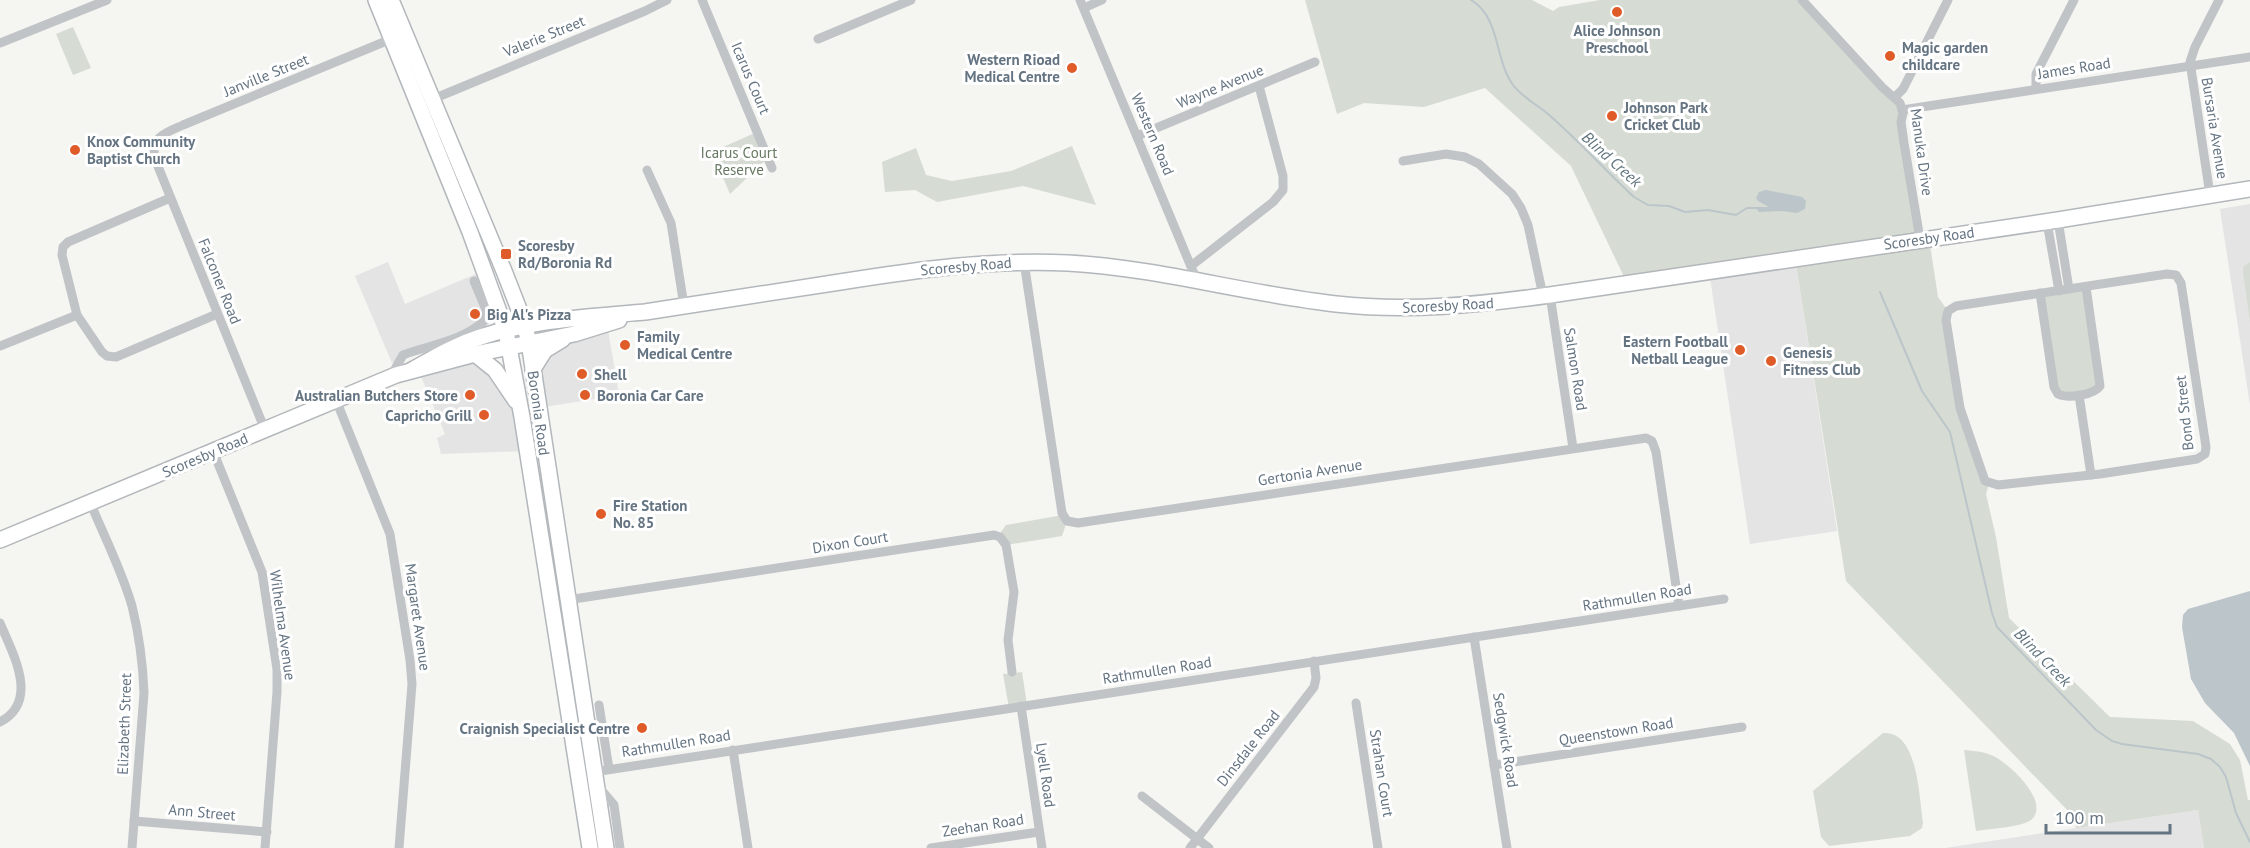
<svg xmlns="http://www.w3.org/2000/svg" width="2250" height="848" viewBox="0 0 2250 848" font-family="'PT Sans',sans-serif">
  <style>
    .built { fill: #e3e4e3 }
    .green { fill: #d6dcd3 }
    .water { fill: #bbc5ca }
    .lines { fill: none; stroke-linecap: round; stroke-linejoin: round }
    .stream { stroke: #bbc5ca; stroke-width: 2 }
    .primary-casing { stroke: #b3b7bb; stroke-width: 18 }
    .street { stroke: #c0c4c7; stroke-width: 9 }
    .primary { stroke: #fff; stroke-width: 15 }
    .poi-dot { fill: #df5c28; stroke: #fff; stroke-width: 2 }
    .labels { text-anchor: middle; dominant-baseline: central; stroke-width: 6; stroke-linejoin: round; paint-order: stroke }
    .poi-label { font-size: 15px; font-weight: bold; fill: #657482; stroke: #fff; text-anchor: start }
    .street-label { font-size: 15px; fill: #657482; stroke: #fff }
    .park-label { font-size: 15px; fill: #677963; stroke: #fff }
    .water-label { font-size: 16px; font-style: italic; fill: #60757f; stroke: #fff }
  </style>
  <rect width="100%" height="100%" fill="#f5f5f2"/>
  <g class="built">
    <polygon points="2250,204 2250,405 2220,209"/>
    <polygon points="1795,258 1837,531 1750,544 1709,271"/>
    <polygon points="388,262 405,304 476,274 493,319 486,326 392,363 355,276"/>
    <polygon points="607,324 619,395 538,408 539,358 545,350"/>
    <polygon points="475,354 507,386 527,451 441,454 437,438 445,434 418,369"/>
    <polygon points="2198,810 2204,848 1945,848 2076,828"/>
  </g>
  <g class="green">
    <polygon points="1305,0 1532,0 1553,11 1559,7 1600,0 1802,0 1898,100 1920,239 1929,238 1938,297 1948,311 1959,401 1989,484 1986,494 1996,537 2009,618 2110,717 2193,721 2230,744 2240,760 2248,800 2250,800 2250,848 2204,848 2198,810 2076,828 2073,816 1846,581 1795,258 1627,283 1571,166 1485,88 1424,107 1364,103 1337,114"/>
    <polygon points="73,27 91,68 73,75 56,34"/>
    <polygon points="757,132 768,158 730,194 712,152"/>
    <polygon points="1072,146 1096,205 1023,186 937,202 915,190 885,192 882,162 916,148 926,175 952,181 1011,171"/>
    <polygon points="2250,262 2250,322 2243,272 2243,267"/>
    <polygon points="2086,287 2099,388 2060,396 2040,293"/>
    <polygon points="1063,515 1067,521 1062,536 1006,545 998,536 1006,525"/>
    <polygon points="1022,672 1027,705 1009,708 1003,674"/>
    <path d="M 1883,733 C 1918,730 1919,797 1923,822 L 1922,828 L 1910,836 L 1829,846 L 1821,837 L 1813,791 Z"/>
    <path d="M 1964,750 C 1973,751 1982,751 1991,755 C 2007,761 2052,802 2031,820 C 2022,827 1988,829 1976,831 Z"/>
  </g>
  <g class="water">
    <polygon points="1766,190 1802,197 1806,201 1805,209 1797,213 1782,211 1759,212 1755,207 1769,207 1758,201 1756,198 1759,192"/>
    <polygon points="2250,591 2250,766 2234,733 2205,703 2191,679 2182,627 2183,615 2188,609"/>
  </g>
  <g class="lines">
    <g class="stream">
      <path d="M 1471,0 C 1501,18 1494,59 1513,85 C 1522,97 1536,104 1548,114 C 1578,140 1605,170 1634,197 L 1648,205 L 1669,206 L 1685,212 L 1708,210 L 1736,215 L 1747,208 L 1758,208"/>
      <polyline points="1880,292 1922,391 1950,432 1992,613 1997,627 2096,730 2112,741 2122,744 2198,754 2211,759 2220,767 2226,777 2236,813 2250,842"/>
    </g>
    <g class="primary-casing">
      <g id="primary">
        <polyline points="376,0 470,232 506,331 522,417 590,848"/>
        <polyline points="391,0 504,271 522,317 529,342 606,848"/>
        <polyline points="475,354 495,370 516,401"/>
        <polyline points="533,369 545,350 563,339"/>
        <path d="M 410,371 C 425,363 439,354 455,347 C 511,321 584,317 645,312 C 710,302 775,292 840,282 C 916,270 991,259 1068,263 C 1158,268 1246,294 1336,304 C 1408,312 1478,305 1550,295 L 2058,220 L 2250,189"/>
        <polyline points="0,540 396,375 475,354 574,334 619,320"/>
      </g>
    </g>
    <g class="street">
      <polyline points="702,0 772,168"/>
      <polyline points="1080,0 1197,281"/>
      <polyline points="1802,0 1882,87 1900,103 1903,113 1901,122 1904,143 1920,239"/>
      <polyline points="1084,8 1102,0"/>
      <polyline points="818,39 911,0"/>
      <polyline points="0,43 107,0"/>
      <polyline points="2036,89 2036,74 2074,0"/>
      <polyline points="1895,97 1903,89 1948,0"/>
      <polyline points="433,99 645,11 667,0"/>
      <polyline points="1902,110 2250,57"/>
      <polyline points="1137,136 1315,62"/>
      <polyline points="1403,161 1446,154 1465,157 1479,164 1512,194 1521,208 1528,225 1543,296"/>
      <polyline points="647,170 671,223 684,306"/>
      <polyline points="2210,195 2190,62 2195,47 2219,0"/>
      <polyline points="170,198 68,242 63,247 62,255 77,315 102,352 107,356 116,357 217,314"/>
      <polyline points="2058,220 2069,289"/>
      <polyline points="2047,222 2059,291"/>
      <polyline points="1024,262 1062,513 1067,521 1078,523 1646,438 1652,441 1656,452 1679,606"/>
      <polyline points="1191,266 1273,202 1283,190 1283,176 1259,86"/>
      <polygon points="2167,274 2176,275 2181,283 2206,447 2205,454 2197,459 2100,474 1998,485 1985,481 1960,408 1946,320 1948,311 1956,306"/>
      <path d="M 2040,293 L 2054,387 L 2058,394 C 2068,399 2094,395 2100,386 L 2086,287"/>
      <polyline points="1550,295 1573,448"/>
      <polyline points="0,346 77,315"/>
      <path d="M 391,376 L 403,355 C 429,345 464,341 485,320 L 487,312 L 474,281"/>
      <polyline points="2079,395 2091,475"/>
      <polyline points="336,400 390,534 410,660 412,684 399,848"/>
      <path d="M 265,430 L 155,159 C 150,137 165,133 183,125 L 396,37"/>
      <polyline points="213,451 262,572 277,669 277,692 265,848"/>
      <path d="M 90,502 C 104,536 122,571 132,606 C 139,634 143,665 144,693 L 132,848"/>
      <polyline points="567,600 994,535 1000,537 1006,545 1014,592 1008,640 1012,672"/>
      <path d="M 0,623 C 13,654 40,701 0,722"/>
      <polyline points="1474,637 1507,848"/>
      <polyline points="1356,703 1378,848"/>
      <polyline points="599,705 609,769"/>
      <polyline points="1021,706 1042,848"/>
      <polyline points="733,750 748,848"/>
      <polyline points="1494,765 1742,727"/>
      <polyline points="594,772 1724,599"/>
      <polyline points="597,785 614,805 620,848"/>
      <polyline points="1142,796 1209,848"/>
      <polyline points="134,821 267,832"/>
      <polyline points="931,848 1039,832"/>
      <polyline points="1190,848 1314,687 1316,678 1314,661"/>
    </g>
    <use href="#primary" class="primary"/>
  </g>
  <g class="poi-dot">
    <circle cx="1617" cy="12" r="6"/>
    <circle cx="1890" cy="56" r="6"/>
    <circle cx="1072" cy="68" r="6"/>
    <circle cx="1612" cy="116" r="6"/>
    <circle cx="75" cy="150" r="6"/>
    <rect x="500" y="248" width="12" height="12" rx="3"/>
    <circle cx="475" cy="314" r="6"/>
    <circle cx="625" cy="345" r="6"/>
    <circle cx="1740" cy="350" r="6"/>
    <circle cx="1771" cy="361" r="6"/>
    <circle cx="582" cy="374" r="6"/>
    <circle cx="470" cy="395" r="6"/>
    <circle cx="585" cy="395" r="6"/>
    <circle cx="484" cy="415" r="6"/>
    <circle cx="601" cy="514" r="6"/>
    <circle cx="642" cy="728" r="6"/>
  </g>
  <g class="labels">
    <g class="poi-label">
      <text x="1617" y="30" text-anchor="middle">Alice Johnson<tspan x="1617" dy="17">Preschool</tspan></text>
      <text x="1902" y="47">Magic garden<tspan x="1902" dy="17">childcare</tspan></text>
      <text x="1060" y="59" text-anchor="end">Western Rioad<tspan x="1060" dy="17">Medical Centre</tspan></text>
      <text x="1624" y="107">Johnson Park<tspan x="1624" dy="17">Cricket Club</tspan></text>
      <text x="87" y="141">Knox Community<tspan x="87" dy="17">Baptist Church</tspan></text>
      <text x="518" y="245">Scoresby<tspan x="518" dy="17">Rd/Boronia Rd</tspan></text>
      <text x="487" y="314">Big Al's Pizza</text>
      <text x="637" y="336">Family<tspan x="637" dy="17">Medical Centre</tspan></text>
      <text x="1728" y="341" text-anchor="end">Eastern Football<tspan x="1728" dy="17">Netball League</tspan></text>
      <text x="1783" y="352">Genesis<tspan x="1783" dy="17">Fitness Club</tspan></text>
      <text x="594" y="374">Shell</text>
      <text x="458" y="395" text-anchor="end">Australian Butchers Store</text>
      <text x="597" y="395">Boronia Car Care</text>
      <text x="472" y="415" text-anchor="end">Capricho Grill</text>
      <text x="613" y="505">Fire Station<tspan x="613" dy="17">No. 85</tspan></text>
      <text x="630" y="728" text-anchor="end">Craignish Specialist Centre</text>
    </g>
    <g class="street-label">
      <text transform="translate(544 36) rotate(-22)">Valerie Street</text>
      <text transform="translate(2074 68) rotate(-9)">James Road</text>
      <text transform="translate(266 75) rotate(-22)">Janville Street</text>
      <text transform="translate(751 78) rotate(67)">Icarus Court</text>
      <text transform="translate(1220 86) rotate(-22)">Wayne Avenue</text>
      <text transform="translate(2215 128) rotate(81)">Bursaria Avenue</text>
      <text transform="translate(1153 134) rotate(67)">Western Road</text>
      <text transform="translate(1922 152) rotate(82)">Manuka Drive</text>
      <text transform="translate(1929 238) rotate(-8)">Scoresby Road</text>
      <text transform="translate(966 266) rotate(-5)">Scoresby Road</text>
      <text transform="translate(220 281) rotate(68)">Falconer Road</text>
      <text transform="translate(1448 305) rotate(-3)">Scoresby Road</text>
      <text transform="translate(1576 369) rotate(81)">Salmon Road</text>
      <text transform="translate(539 413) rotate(82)">Boronia Road</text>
      <text transform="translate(2184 413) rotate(-96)">Bond Street</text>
      <text transform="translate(205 455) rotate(-23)">Scoresby Road</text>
      <text transform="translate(1310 472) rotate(-9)">Gertonia Avenue</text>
      <text transform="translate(850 542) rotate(-9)">Dixon Court</text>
      <text transform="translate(1637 597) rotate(-9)">Rathmullen Road</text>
      <text transform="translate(418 617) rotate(82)">Margaret Avenue</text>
      <text transform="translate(283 625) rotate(82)">Wilhelma Avenue</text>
      <text transform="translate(1157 670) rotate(-9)">Rathmullen Road</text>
      <text transform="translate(124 724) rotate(-88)">Elizabeth Street</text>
      <text transform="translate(1616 731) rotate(-9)">Queenstown Road</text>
      <text transform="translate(1506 740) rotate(81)">Sedgwick Road</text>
      <text transform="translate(676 743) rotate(-9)">Rathmullen Road</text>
      <text transform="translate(1248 748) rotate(-52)">Dinsdale Road</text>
      <text transform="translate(1382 773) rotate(81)">Strahan Court</text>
      <text transform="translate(1046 775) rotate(82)">Lyell Road</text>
      <text transform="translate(202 812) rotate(5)">Ann Street</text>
      <text transform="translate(983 825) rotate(-9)">Zeehan Road</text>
    </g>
    <g class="park-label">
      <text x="739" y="152">Icarus Court<tspan x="739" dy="17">Reserve</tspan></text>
    </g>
    <g class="water-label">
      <text transform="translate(1612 159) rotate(42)">Blind Creek</text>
      <text transform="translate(2043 657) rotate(46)">Blind Creek</text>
    </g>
  </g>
  <path d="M2046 824v9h124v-9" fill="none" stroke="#657482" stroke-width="3"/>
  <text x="2055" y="824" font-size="18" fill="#657482" stroke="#ffffff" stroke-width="4.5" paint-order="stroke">100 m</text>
</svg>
